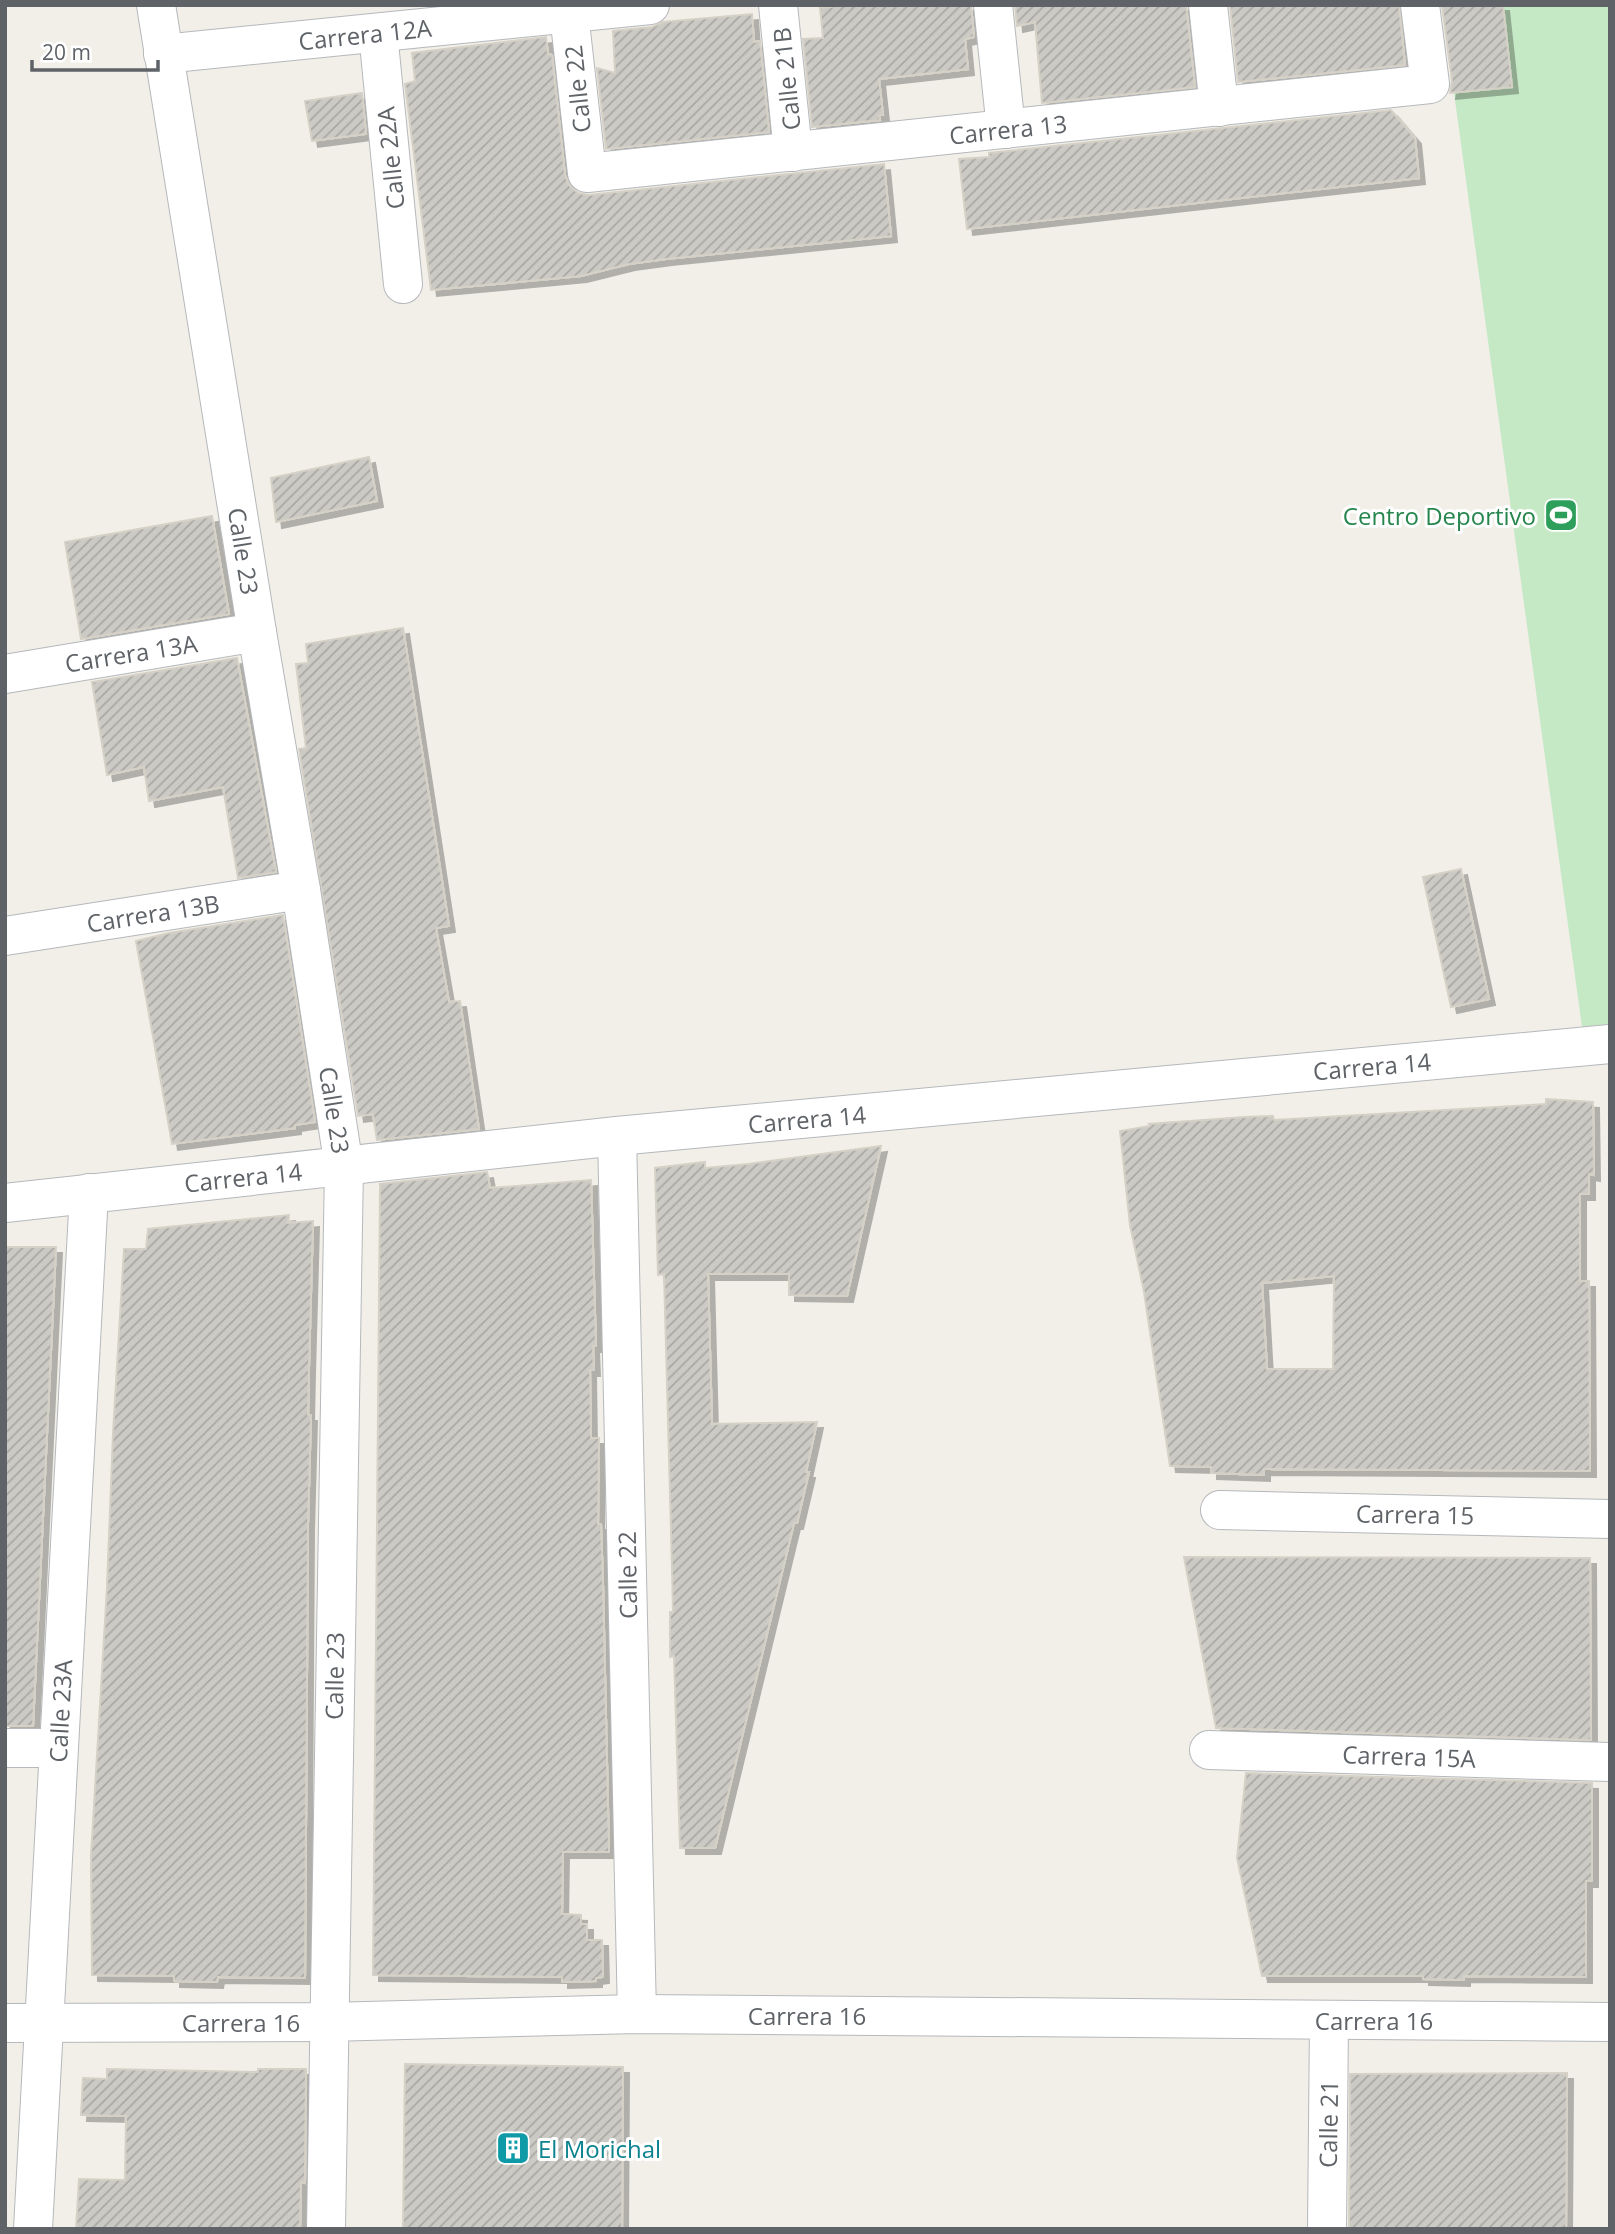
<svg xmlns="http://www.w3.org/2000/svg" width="1615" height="2234" viewBox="0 0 1615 2234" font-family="'Open Sans',sans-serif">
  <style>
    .pitch { fill: #c5e8c5 }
    .building { fill: url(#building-hatch); stroke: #d6d1c6; stroke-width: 2; fill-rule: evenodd; filter: url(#shadow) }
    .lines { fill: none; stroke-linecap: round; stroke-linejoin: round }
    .street-casing { stroke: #b5b8bc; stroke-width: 40 }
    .street { stroke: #fff; stroke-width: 38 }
    .labels { text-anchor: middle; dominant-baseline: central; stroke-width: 6; stroke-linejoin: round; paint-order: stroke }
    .street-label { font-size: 24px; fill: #5f6368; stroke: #fff }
    .leisure-label { font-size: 24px; fill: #27864d; stroke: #fff; text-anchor: end }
    .culture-label { font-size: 24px; fill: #0d838f; stroke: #fff; text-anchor: start }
  </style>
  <defs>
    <pattern id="building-hatch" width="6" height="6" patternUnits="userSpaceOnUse" patternTransform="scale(1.75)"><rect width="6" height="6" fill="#cccac5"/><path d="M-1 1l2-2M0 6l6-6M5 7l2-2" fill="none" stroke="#a9a8a4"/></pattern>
    <filter id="shadow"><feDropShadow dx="6" dy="6" stdDeviation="0" flood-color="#0004"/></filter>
  </defs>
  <rect width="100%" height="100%" fill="#f1efe8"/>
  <polygon class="pitch" points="1442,5 1610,5 1610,1024 1582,1027"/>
  <g class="building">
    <polygon points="847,5 971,5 974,37 965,39 968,69 879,79 883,115 879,115 880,120 812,127 803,39 823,38 820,8"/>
    <polygon points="1015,5 1186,5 1195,87 1042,103 1035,22 1017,26"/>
    <polygon points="1230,5 1399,5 1405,65 1238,82"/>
    <polygon points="1442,5 1503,5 1512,87 1450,93 1452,81"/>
    <polygon points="752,14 754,42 760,41 769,132 606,149 597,68 615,73 613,31 652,27 663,22"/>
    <polygon points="546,37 548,54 552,55 565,175 569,185 578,193 589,195 884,164 891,236 666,259 629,264 581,276 431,290 405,84 415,81 412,53"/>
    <polygon points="362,93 366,134 312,141 305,101"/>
    <polygon points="1391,110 1415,138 1419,178 967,229 959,159 989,157 989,153"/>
    <polygon points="369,457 377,501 276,522 271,478"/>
    <polygon points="212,516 229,614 81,639 65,542"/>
    <polygon points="403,628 449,926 436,928 449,1002 460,1001 479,1129 377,1140 373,1114 358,1116 299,749 306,748 296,664 308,663 306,644"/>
    <polygon points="237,658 276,872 238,878 223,787 149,801 144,767 107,775 92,682"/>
    <polygon points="1461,869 1489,999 1451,1007 1423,877"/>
    <polygon points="283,915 315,1122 295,1125 295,1128 172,1144 136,941 169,933"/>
    <path d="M 1546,1099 L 1593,1102 L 1594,1175 L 1589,1174 L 1589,1194 L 1580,1194 L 1580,1281 L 1589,1281 L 1590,1471 L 1264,1469 L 1264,1475 L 1211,1473 L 1211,1467 L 1170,1466 L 1144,1292 L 1130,1225 L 1120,1131 L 1150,1126 L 1149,1124 L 1245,1117 L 1273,1116 L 1274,1120 L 1546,1104 ZM 1334,1276 L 1333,1369 L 1267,1369 L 1262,1283 Z"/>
    <polygon points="881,1146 847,1296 789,1295 789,1274 708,1274 712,1424 817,1422 806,1472 809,1472 797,1523 794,1523 715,1848 680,1848 674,1656 670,1657 670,1612 673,1612 672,1569 664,1274 658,1275 655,1168 705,1162 705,1168 748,1164"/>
    <polygon points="487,1172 490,1188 591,1180 596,1346 593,1346 594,1370 590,1370 591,1438 599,1438 598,1524 601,1524 603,1584 609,1852 563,1852 562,1914 581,1915 581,1924 587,1924 587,1940 602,1940 603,1977 596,1978 596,1981 562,1982 562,1977 373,1975 380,1184"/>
    <polygon points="289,1215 288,1223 313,1221 309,1367 308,1415 311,1415 308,1524 305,1978 218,1977 217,1982 174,1981 174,1976 92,1975 91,1856 107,1587 113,1433 124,1249 146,1249 148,1229"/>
    <polygon points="5,1247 56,1247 33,1726 5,1726"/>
    <polygon points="1184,1557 1590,1558 1591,1740 1216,1728"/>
    <polygon points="1246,1773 1592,1783 1592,1881 1586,1881 1586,1977 1464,1976 1464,1980 1423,1979 1423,1976 1262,1976 1237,1858"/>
    <polygon points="405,2064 623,2067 622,2229 403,2229"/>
    <polygon points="107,2069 258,2072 258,2069 306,2069 305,2183 301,2182 300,2229 76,2229 79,2179 125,2180 126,2116 81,2115 83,2078 107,2079"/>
    <polygon points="1567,2073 1566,2229 1349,2229 1350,2074"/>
  </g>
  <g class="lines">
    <g class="street-casing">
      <g id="street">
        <polyline points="156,5 257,632 301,890 344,1167 326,2229"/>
        <polyline points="568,5 587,173 1430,84 1420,5"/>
        <polyline points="778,5 793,152"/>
        <polyline points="993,5 1006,129"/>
        <polyline points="1208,5 1219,107"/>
        <polyline points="378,33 403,284"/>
        <polyline points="163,54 650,5"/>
        <polyline points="5,674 257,632"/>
        <polyline points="5,936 301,890"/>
        <polyline points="617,1136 637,2014"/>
        <polyline points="5,1203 617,1136 1610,1044"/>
        <polyline points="1220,1510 1610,1519"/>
        <polyline points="5,1748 58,1748"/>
        <polyline points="1209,1750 1610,1762"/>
        <polyline points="5,2023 328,2022 637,2014 1610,2022"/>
        <polyline points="33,2229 89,1193"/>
        <polyline points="1327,2229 1329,2020"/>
      </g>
    </g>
    <use href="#street" class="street"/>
  </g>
  <defs>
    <g id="stadium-square" transform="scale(1.75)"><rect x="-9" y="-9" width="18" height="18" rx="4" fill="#2e9e5b" stroke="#fff"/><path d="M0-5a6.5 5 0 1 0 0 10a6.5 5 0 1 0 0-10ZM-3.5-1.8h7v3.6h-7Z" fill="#fff"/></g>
    <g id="building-square" transform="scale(1.75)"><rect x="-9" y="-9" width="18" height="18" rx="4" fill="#0f9aa8" stroke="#fff"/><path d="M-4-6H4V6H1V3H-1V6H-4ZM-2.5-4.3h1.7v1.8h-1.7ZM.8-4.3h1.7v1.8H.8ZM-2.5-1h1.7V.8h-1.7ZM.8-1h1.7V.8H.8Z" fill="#fff"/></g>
  </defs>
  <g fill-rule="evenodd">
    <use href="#stadium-square" x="1561" y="515"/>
    <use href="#building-square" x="513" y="2148"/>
  </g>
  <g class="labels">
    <g class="street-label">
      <text transform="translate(365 34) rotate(-6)">Carrera 12A</text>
      <text transform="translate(786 79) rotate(-96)">Calle 21B</text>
      <text transform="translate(577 89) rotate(-96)">Calle 22</text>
      <text transform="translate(1008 129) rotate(-6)">Carrera 13</text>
      <text transform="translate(390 158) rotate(-96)">Calle 22A</text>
      <text transform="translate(244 551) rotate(81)">Calle 23</text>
      <text transform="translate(131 653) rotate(-9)">Carrera 13A</text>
      <text transform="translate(153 913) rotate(-9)">Carrera 13B</text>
      <text transform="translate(1372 1066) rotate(-5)">Carrera 14</text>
      <text transform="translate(335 1110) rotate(81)">Calle 23</text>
      <text transform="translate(807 1119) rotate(-5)">Carrera 14</text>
      <text transform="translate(243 1177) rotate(-6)">Carrera 14</text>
      <text transform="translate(1415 1514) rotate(1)">Carrera 15</text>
      <text transform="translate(627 1575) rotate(-91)">Calle 22</text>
      <text transform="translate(334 1676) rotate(-89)">Calle 23</text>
      <text transform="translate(60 1711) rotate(-87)">Calle 23A</text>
      <text transform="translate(1409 1756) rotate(2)">Carrera 15A</text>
      <text x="807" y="2015">Carrera 16</text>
      <text x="1374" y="2020">Carrera 16</text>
      <text x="241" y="2022">Carrera 16</text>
      <text transform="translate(1328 2124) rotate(-89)">Calle 21</text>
    </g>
    <g class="leisure-label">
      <text x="1536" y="515">Centro Deportivo</text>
    </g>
    <g class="culture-label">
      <text x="538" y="2148">El Morichal</text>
    </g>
  </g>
  <rect width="1615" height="2234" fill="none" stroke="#5f6368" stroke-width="14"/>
  <path d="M32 60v10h126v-10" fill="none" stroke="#5f6368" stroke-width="3.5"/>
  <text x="42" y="60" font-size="21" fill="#5f6368" stroke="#ffffff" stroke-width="5" paint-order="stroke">20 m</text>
</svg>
